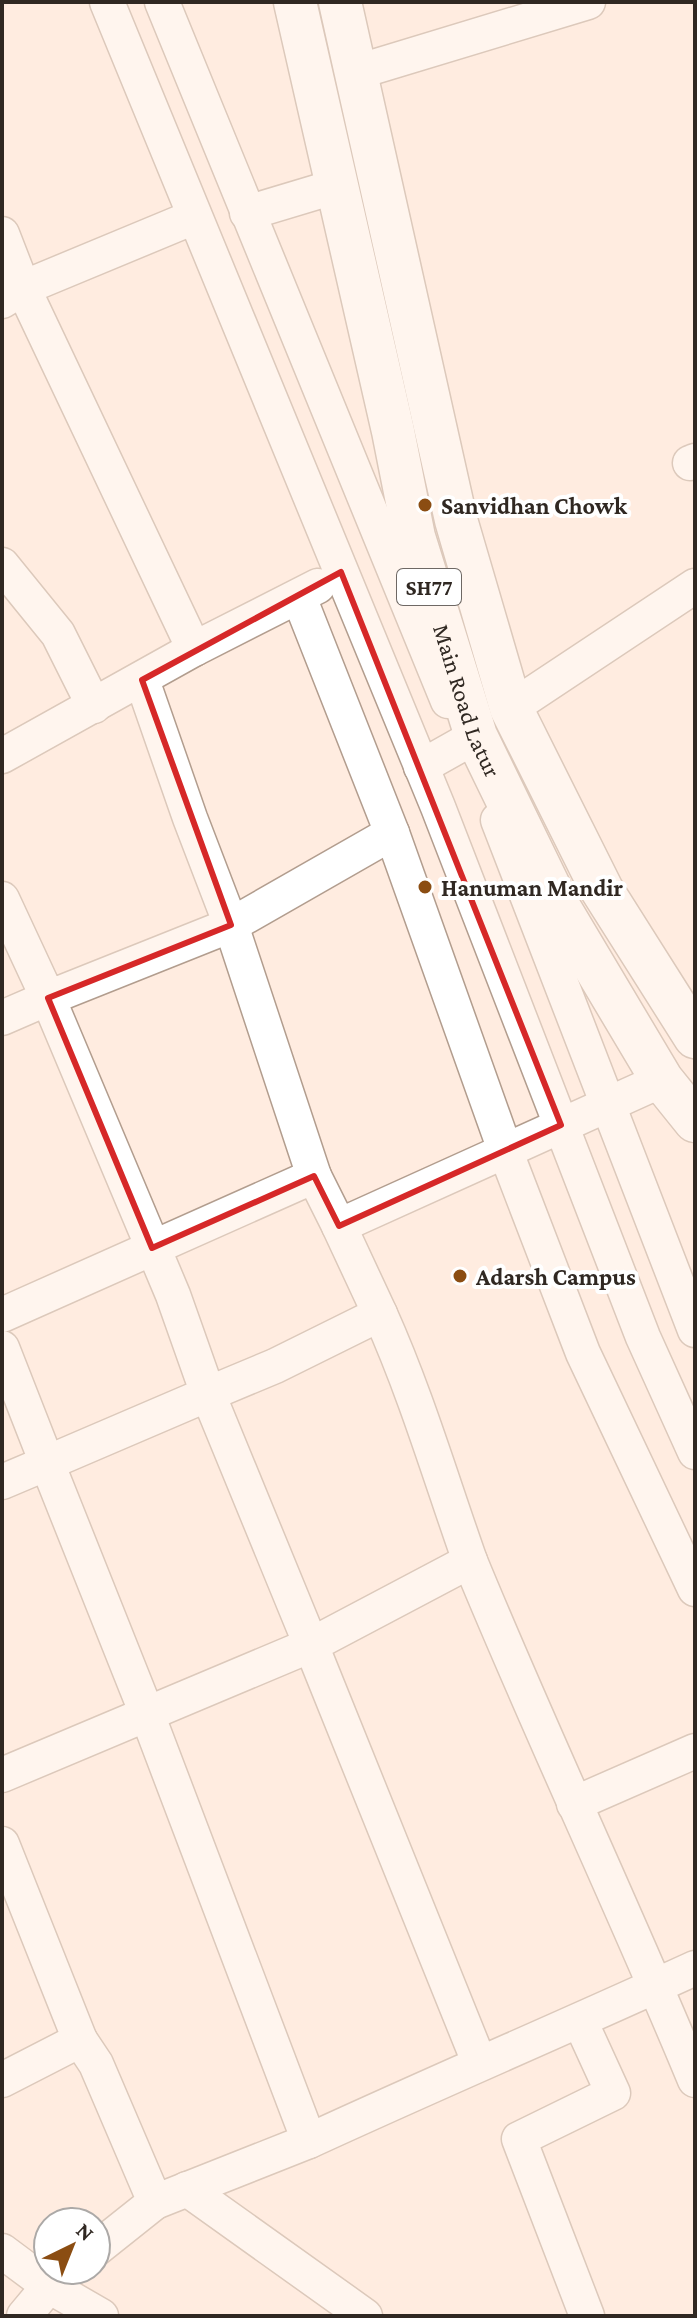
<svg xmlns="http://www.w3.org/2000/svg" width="697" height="2318" viewBox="0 0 697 2318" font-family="'Crimson Pro',serif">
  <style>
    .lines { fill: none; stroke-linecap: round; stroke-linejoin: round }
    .minor-casing { stroke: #b29d8e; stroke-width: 37 }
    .major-casing { stroke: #b29d8e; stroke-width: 45 }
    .minor { stroke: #fff; stroke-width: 34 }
    .major { stroke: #fff; stroke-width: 42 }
    .marked { fill: none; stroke: #d62828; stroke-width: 6; stroke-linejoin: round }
    .poi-dot { fill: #8b4d12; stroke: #fff; stroke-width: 3 }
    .labels { text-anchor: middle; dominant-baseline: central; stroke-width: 8; stroke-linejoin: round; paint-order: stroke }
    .shield { fill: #fff; stroke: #6e6864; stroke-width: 2 }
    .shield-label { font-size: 22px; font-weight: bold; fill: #302822 }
    .poi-label { font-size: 24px; font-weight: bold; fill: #302822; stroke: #fff; text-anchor: start }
    .street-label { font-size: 24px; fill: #302822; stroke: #fff }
  </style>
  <rect width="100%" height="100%" fill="#ffece0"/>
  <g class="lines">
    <g class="minor-casing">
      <g id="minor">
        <polyline points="107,2 438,807 643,1337 695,1452"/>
        <polyline points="162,2 448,701"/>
        <polyline points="357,72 588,2"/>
        <polyline points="247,213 337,186"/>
        <polyline points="2,234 23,288 194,649"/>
        <polyline points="2,301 23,288 194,217"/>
        <polyline points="690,463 695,461"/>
        <polyline points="2,565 58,634 94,706"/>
        <polyline points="299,597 392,833 505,1150 583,1353 695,1589"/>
        <polyline points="142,680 190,818 231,925 314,1176"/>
        <polyline points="511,708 695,586"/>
        <polyline points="2,756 194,649 318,586"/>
        <polyline points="421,767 476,736"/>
        <polyline points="498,820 695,1330"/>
        <polyline points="2,899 48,998 231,925 392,833"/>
        <polyline points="2,1018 48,998 173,1295 208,1394 47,1463 147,1714 309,2141 155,2202"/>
        <path d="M 380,1314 C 416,1394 441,1479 470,1561 L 311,1645 L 479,2062"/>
        <polyline points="2,1315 314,1176 339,1226 662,1080"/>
        <polyline points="2,1348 47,1463 2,1482"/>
        <path d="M 470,1561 C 542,1736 623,1906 695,2080"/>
        <polyline points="2,1775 311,1645 208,1394 275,1366 380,1314 339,1226"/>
        <polyline points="574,1804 695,1751"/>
        <polyline points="2,1844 80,2040 2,2080"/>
        <polyline points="580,2021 613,2093 519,2139 587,2316"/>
        <polyline points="80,2040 96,2064 155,2202 96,2249"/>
        <path d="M 309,2141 C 437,2082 566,2027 695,1968"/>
        <polyline points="187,2189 365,2316"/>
        <polyline points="2,2251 49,2286 70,2270"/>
        <polyline points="24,2316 49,2286 101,2316"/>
      </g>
    </g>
    <g class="major-casing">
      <g id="major">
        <path id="s1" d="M 295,2 L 393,431 L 414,537 L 476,736 L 559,907 L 662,1080 L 695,1121"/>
        <polyline points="340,2 456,520 511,708 602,890 695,1037"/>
      </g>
    </g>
    <use href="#minor" class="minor"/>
    <use href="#major" class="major"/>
  </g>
  <path d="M0 0H697V2318H0ZM 341,572 L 561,1125 L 339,1226 L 314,1176 L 152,1248 L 48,998 L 231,925 L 142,680 Z" fill="#ffece0" fill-opacity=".55" fill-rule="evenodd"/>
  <path class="marked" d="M 341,572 L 561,1125 L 339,1226 L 314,1176 L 152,1248 L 48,998 L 231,925 L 142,680 Z"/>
  <g class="poi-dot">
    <circle cx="425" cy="505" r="8"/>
    <circle cx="425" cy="887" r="8"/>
    <circle cx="460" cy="1276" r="8"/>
  </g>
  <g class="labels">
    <rect class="shield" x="397" y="569" width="64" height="36" rx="6"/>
    <g class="shield-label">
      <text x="429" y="587">SH77</text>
    </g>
    <g class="poi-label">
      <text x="441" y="505">Sanvidhan Chowk</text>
      <text x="441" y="887">Hanuman Mandir</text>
      <text x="476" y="1276">Adarsh Campus</text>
    </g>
    <g class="street-label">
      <text stroke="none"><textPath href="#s1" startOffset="720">Main Road Latur</textPath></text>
    </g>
  </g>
  <rect width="697" height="2318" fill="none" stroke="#302822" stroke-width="8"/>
  <g transform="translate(72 2246) rotate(43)"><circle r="38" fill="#ffffff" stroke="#aca9a7" stroke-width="2"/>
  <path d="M0-6L14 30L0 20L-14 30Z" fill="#8b4d12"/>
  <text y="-12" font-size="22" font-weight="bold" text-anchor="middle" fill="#302822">N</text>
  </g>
</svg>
